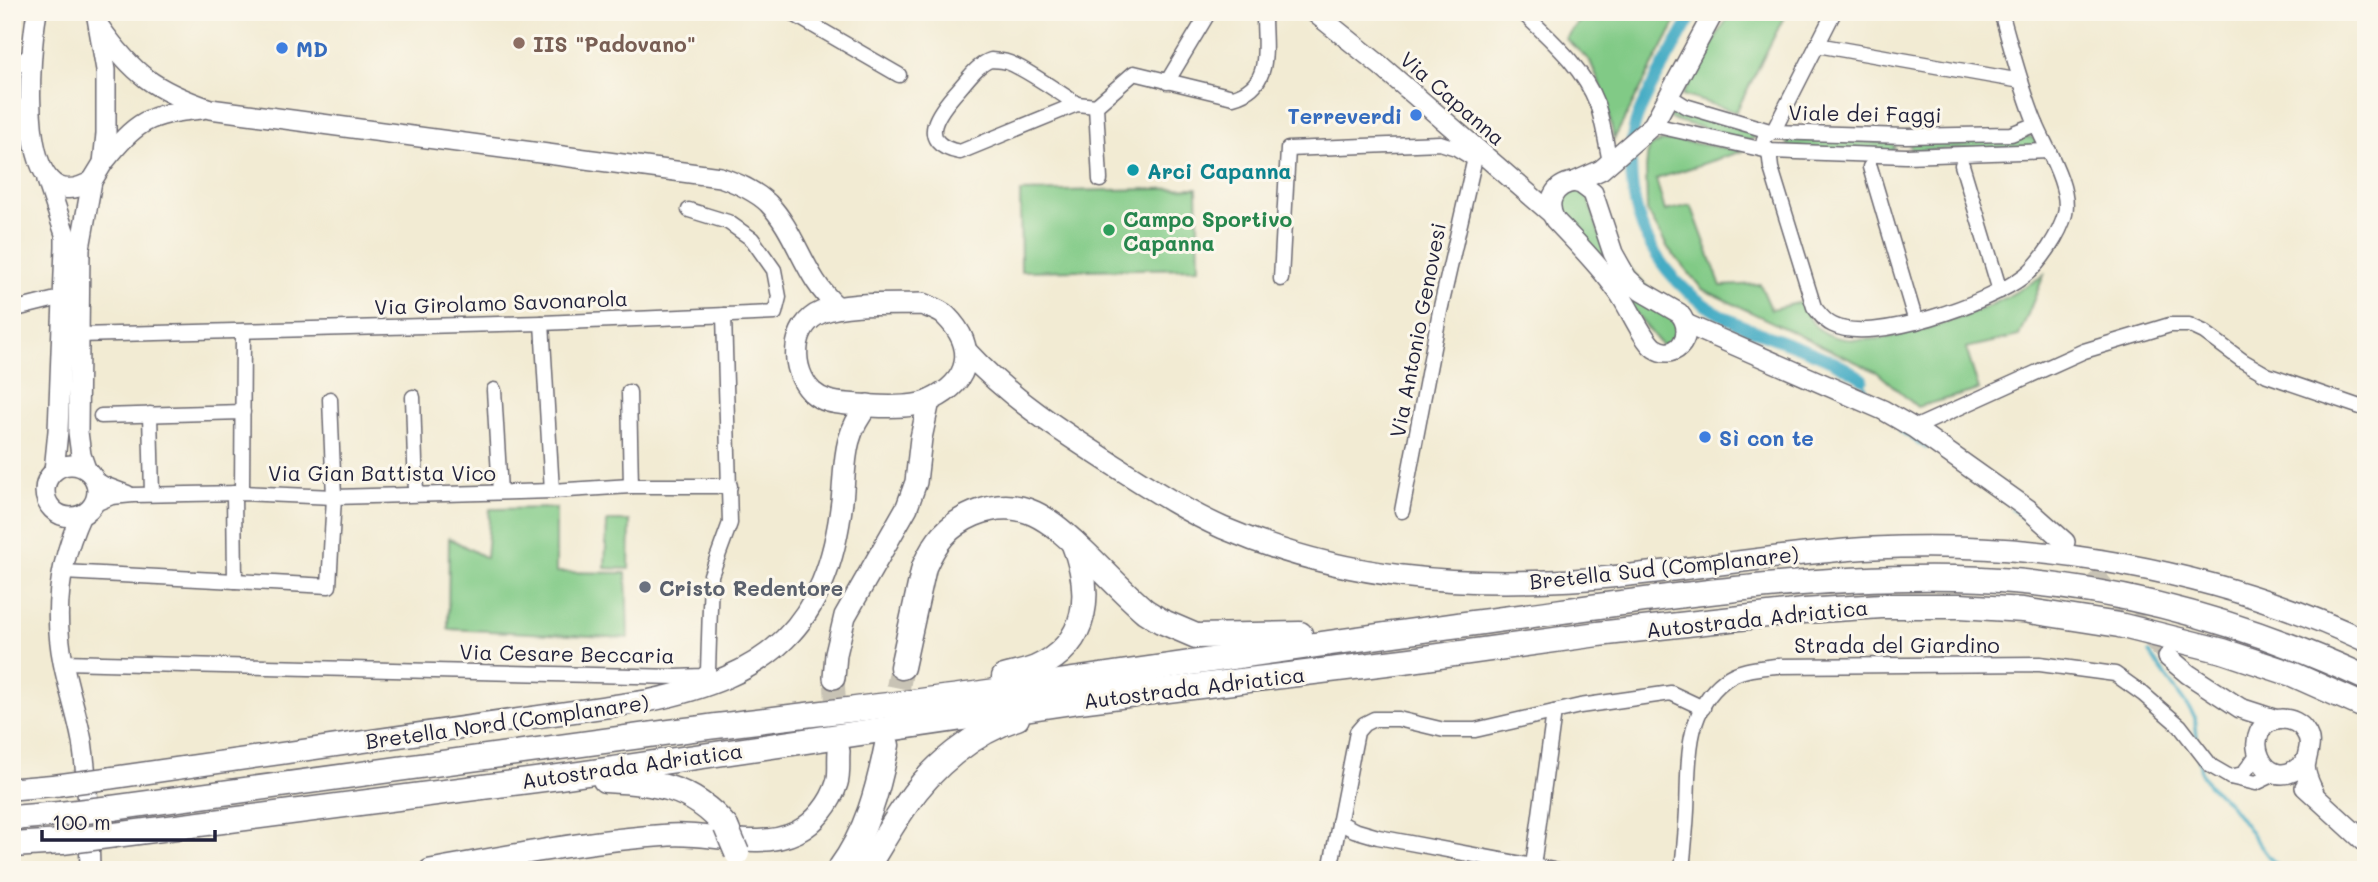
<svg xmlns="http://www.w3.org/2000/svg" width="2378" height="882" viewBox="0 0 2378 882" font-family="Mali,sans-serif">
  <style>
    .green { fill: #81ca86; stroke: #527660; stroke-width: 2 }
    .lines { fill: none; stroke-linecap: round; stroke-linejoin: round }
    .stream { stroke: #45acc4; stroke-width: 3.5 }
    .canal { stroke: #45acc4; stroke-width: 12 }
    .secondary-tunnel { stroke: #c8c3b5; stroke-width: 19; stroke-dasharray: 19 10; stroke-linecap: butt }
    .primary-tunnel { stroke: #c8c3b5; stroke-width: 21; stroke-dasharray: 21 10; stroke-linecap: butt }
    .highway-tunnel { stroke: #c8c3b5; stroke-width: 24; stroke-dasharray: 24 12; stroke-linecap: butt }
    .street-casing { stroke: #6b6870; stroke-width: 17 }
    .secondary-casing { stroke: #6b6870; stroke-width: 22 }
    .primary-casing { stroke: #6b6870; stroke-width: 24 }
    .highway-casing { stroke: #6b6870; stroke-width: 27 }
    .street { stroke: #fff; stroke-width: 14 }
    .secondary { stroke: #fff; stroke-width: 19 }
    .primary { stroke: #fff; stroke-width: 21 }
    .highway { stroke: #fff; stroke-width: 24 }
    .primary-bridge-casing { stroke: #6b6870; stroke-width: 24; stroke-linecap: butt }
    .highway-bridge-casing { stroke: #6b6870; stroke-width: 27; stroke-linecap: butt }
    .primary-bridge { stroke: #fff; stroke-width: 21 }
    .highway-bridge { stroke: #fff; stroke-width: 24 }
    .education-dot { fill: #8d6e63; stroke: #fbf7ec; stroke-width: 2.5 }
    .shop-dot { fill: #3f7fe0; stroke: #fbf7ec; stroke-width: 2.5 }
    .culture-dot { fill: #0f9aa8; stroke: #fbf7ec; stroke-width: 2.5 }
    .leisure-dot { fill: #2e9e5b; stroke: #fbf7ec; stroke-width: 2.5 }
    .worship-dot { fill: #6b7280; stroke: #fbf7ec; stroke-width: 2.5 }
    .labels { text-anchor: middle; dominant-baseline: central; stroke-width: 6; stroke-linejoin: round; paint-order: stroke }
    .education-label { font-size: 21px; font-weight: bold; fill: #785e54; stroke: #fbf7ec; text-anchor: start }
    .shop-label { font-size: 21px; font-weight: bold; fill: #366cbe; stroke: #fbf7ec; text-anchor: start }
    .street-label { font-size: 21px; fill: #22223b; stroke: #fbf7ec }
    .culture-label { font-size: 21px; font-weight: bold; fill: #0d838f; stroke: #fbf7ec; text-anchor: start }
    .leisure-label { font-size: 21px; font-weight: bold; fill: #27864d; stroke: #fbf7ec; text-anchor: start }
    .worship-label { font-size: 21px; font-weight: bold; fill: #5b616d; stroke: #fbf7ec; text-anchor: start }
  </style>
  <rect width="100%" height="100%" fill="#fbf7ec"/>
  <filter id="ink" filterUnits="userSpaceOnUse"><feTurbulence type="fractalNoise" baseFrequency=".0143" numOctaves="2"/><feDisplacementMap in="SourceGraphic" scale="14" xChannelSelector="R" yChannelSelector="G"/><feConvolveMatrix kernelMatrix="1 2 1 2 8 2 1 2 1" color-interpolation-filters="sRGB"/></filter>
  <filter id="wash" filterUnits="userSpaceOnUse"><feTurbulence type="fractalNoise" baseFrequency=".00686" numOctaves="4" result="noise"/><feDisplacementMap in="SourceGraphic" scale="28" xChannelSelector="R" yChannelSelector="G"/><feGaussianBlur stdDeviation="1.57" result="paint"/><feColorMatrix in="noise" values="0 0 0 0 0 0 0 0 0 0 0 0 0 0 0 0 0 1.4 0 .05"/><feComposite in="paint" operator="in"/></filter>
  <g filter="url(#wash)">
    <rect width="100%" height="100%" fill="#f2ebd3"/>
    <g class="green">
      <polygon points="1588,12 1681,12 1614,139 1605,96 1590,61 1565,38"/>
      <polygon points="1731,12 1786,13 1736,112 1682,95"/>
      <polygon points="1675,110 1749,132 1755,138 1748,141 1670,119 1668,113"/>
      <polygon points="2032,137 2036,142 2033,147 1912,150 1909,146 1914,142"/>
      <polygon points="1792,139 1892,143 1895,147 1890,152 1789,147 1786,142"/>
      <path d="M 1662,141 L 1681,141 L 1743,151 L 1656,179 L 1665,211 L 1691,205 L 1721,286 L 1760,284 L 1771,309 L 1803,302 C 1806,309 1808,317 1812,322 C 1842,364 1961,320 1997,302 C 2013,294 2029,284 2044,275 L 2019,336 L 1966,348 L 1979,390 L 1917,407 L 1877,372 L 1702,289 L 1668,248 L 1647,211 L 1646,169 L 1648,148 Z"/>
      <polygon points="1197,188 1199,268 1021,271 1020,192"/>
      <polygon points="1570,189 1587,194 1601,239 1681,322 1679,341 1662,346 1560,219 1561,193"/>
      <polygon points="556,508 556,572 626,573 628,638 448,629 449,538 486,558 490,509"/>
      <polygon points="607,521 630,521 629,569 605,568"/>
    </g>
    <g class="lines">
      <g class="stream">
        <polyline points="1863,379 1866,390"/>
        <polyline points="1900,431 1926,448"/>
        <polyline points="2012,509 2033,526"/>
        <polyline points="2149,653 2195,717 2197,738"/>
        <polyline points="2199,759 2201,772 2208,785 2228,802 2269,857 2283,870"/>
      </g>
      <path class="canal" d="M 1694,12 C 1676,45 1655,77 1640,111 C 1632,128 1631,145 1631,163 C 1631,239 1672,294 1741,325 C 1781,343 1827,353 1863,379"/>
    </g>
  </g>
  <g filter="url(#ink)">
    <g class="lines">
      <polyline class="secondary-tunnel" points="2073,551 2168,657"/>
      <polyline class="primary-tunnel" points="834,678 837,728"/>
      <polyline class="highway-tunnel" points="891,723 902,667"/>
      <g class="street-casing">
        <g id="street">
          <polyline points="790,12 899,75"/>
          <path d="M 1522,12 C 1550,39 1583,67 1597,104 C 1603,122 1606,143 1610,162"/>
          <polyline points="1817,45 2021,81"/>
          <polyline points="12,69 31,54"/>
          <polyline points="1167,82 1209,12"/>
          <polyline points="1669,96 1685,106 1773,132 1906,136 2011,134 2036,124"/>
          <polyline points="12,100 32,123"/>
          <path d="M 1077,104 C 1061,94 1017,62 1002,61 C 1001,61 993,60 991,60 C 978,64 968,79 959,89 C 940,110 913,143 960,152 L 1077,104 L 1096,106"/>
          <polyline points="1653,125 1769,151 1906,156 2049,151"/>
          <path d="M 1773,132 L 1765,136 L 1763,144 L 1769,151 L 1771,168 L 1814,307 C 1820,314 1824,321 1833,325 C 1872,345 1991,302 2024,276 C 2040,264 2060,234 2065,214 C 2071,188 2046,148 2036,124 C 2021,88 2012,50 2001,12"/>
          <polyline points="1773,132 1834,12"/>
          <polyline points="1962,165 2000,291"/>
          <polyline points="1870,167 1916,322"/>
          <path d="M 1100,180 L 1096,106 L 1134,73 L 1233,97 C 1273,86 1264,50 1264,16 L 1258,12"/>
          <polyline points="1281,279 1288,149 1440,143 1456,148 1474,159"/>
          <polyline points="12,310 64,297"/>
          <polyline points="542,323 552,491"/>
          <polyline points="78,335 542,323 775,313 779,297 774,270 752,239 728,222 689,210"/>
          <polyline points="494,390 500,492"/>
          <polyline points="629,392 631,486"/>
          <polyline points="413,397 416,494"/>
          <polyline points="150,414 152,494"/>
          <polyline points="101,416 243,412"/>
          <polyline points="1914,428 2084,351 2170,325 2189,325 2204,332 2243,361 2267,375 2366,409"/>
          <polyline points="94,478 104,484 128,493"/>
          <polyline points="234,493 235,581"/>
          <polyline points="242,493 243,331"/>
          <polyline points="93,505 112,497 133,495 242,493 334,497 552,491 631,486 730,486"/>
          <polyline points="1402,511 1440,311 1477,149"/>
          <polyline points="63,572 329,586 334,497 330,399"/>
          <polyline points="63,662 677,677 702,676 708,671 711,575 730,523 724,315"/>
          <polyline points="2230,777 2243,774 2257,755"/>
          <polyline points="1339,822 1354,830 1378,837 1554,870"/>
          <polyline points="1533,866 1554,712"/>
          <polyline points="1330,870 1357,732 1364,724 1374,719 1398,719 1444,730 1475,730 1580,706 1671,693 1703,708"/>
          <path d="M 1682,870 C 1684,850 1686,830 1687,810 C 1689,765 1684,711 1725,680 C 1739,669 1759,668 1776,666 L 2040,664 L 2115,674 L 2143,694 L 2180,726 L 2211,766 L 2230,777 L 2256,783 L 2277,773"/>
        </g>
      </g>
      <g class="secondary-casing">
        <g id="secondary">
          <path d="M 37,12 C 30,49 13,227 92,181"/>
          <polyline points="1314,12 1381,66 1552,214"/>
          <path d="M 99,26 C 133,74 154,90 210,109 L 720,177 C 737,183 754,190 768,203 C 798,234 804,279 838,307"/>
          <path d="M 103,163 C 137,121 147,114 202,109"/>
          <polyline points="47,180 65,234 65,247 58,431 54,471"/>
          <path d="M 1574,182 L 1581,184 L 1593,193 L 1613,253 L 1627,278 L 1641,291 L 1679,313 C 1697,333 1677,363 1654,348 C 1642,339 1627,302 1616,289 C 1598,264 1576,242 1555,220 C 1545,202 1554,185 1574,182 Z"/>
          <polyline points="1574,182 1601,170 1653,125 1714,12"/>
          <polyline points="1686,324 1883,410 1914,428 2028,509 2065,542"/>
          <circle cx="71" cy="491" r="26"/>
          <polyline points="86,469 81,455 78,432 80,248 92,181 103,163 106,134 106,70 96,12"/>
          <path d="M 81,515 C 59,563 53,611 63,662 C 68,688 77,714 82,741 C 88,783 89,827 90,870"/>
          <polyline points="2168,657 2188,674 2240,708 2277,720"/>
          <path d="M 2305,762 C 2264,804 2233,722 2282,719 C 2291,719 2300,723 2305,731 C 2313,742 2308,750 2306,762 C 2303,772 2310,784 2314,793"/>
          <polyline points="2305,787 2366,843"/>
        </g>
      </g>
      <g class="primary-casing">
        <g id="primary">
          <path d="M 922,304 C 929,307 940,310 946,316 C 977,347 971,381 931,400 C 912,410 868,406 847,404 C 834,403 822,401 812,392 C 790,370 790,325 822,312 C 846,302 895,305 922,304 Z"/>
          <path d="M 967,352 C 1010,399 1067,435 1120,469 C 1153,490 1187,512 1223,528 C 1342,579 1459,588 1587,579 C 1683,572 1778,553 1874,548 C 2040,540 2215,570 2366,641"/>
          <polyline points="834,678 836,654 845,616 907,507 916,482 921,438 929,401"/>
          <path d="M 110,778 L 647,701 C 769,676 827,628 842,501 C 846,463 842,436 868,405"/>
          <polyline points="12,789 58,785"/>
          <path d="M 430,870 C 510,856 589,840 669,835 C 711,832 758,851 797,832 C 815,823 831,803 837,783 C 840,774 838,762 839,751"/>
        </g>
      </g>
      <g class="highway-casing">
        <g id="highway">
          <path d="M 902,667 L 924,567 C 935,542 948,525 974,514 C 1022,494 1050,520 1083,551 C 1104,571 1123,592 1145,611 L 1161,621 L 1196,636 L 1300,634"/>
          <path d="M 1004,677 C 1015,674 1026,672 1036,668 C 1090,643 1093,592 1073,542"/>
          <path d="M 605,780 C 655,783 691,785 726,827"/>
          <path d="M 112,808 C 298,782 484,756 670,732 C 783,717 897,705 1011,689 C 1178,665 1344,640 1511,618 C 1658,598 1807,575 1956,578 C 2098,581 2238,619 2366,678"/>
          <polyline points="12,818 60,814"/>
          <polyline points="115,835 559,777 1079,701 1411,660 1598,634 1804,611 1882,606 1960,606 2023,610 2119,625 2223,651 2292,674 2366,707"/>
          <polyline points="12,845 62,842"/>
          <path d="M 839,870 C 867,832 878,790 887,745"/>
          <path d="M 865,870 C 879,848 891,826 906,805 C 931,767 974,732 1017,718"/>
        </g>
      </g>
      <use href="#street" class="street"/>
      <use href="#secondary" class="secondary"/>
      <use href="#primary" class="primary"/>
      <use href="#highway" class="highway"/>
      <g class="primary-bridge-casing">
        <polyline id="primary-bridge" points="58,785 110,778"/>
      </g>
      <g class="highway-bridge-casing">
        <g id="highway-bridge">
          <polyline points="60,814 112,808"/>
          <polyline points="726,827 737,853"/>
          <polyline points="62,842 115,835"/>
        </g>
      </g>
      <use href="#primary-bridge" class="primary-bridge"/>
      <use href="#highway-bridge" class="highway-bridge"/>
    </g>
  </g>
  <circle class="education-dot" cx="519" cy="43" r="7"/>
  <g class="shop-dot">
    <circle cx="282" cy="48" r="7"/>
    <circle cx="1416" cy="115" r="7"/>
    <circle cx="1705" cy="437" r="7"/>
  </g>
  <circle class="culture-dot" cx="1133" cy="170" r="7"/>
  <circle class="leisure-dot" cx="1109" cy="230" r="7"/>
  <circle class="worship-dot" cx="645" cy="587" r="7"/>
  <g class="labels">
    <g class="education-label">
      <text x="533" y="43">IIS "Padovano"</text>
    </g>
    <g class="shop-label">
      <text x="296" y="48">MD</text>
      <text x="1402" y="115" text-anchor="end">Terreverdi</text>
      <text x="1719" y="437">Sì con te</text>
    </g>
    <g class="street-label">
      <text transform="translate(1453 98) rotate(41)">Via Capanna</text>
      <text transform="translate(1865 113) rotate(1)">Viale dei Faggi</text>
      <text transform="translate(501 302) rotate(-2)">Via Girolamo Savonarola</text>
      <text transform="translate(1417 330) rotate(-79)">Via Antonio Genovesi</text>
      <text x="382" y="472">Via Gian Battista Vico</text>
      <text transform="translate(1664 567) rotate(-6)">Bretella Sud (Complanare)</text>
      <text transform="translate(1757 618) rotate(-6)">Autostrada Adriatica</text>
      <text x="1897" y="644">Strada del Giardino</text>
      <text transform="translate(567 653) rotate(1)">Via Cesare Beccaria</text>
      <text transform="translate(1194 687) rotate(-7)">Autostrada Adriatica</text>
      <text transform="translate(507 721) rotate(-8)">Bretella Nord (Complanare)</text>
      <text transform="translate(632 765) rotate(-8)">Autostrada Adriatica</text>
    </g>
    <g class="culture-label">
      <text x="1147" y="170">Arci Capanna</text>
    </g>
    <g class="leisure-label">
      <text x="1123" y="218">Campo Sportivo<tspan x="1123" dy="24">Capanna</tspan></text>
    </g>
    <g class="worship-label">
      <text x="659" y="587">Cristo Redentore</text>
    </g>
  </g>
  <rect width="2378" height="882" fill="none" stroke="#fbf7ec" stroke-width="42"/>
  <path d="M42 830v10h173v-10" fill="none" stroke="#22223b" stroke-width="3.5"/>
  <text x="52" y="830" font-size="21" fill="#22223b" stroke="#fbf7ec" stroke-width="5" paint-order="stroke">100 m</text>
</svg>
